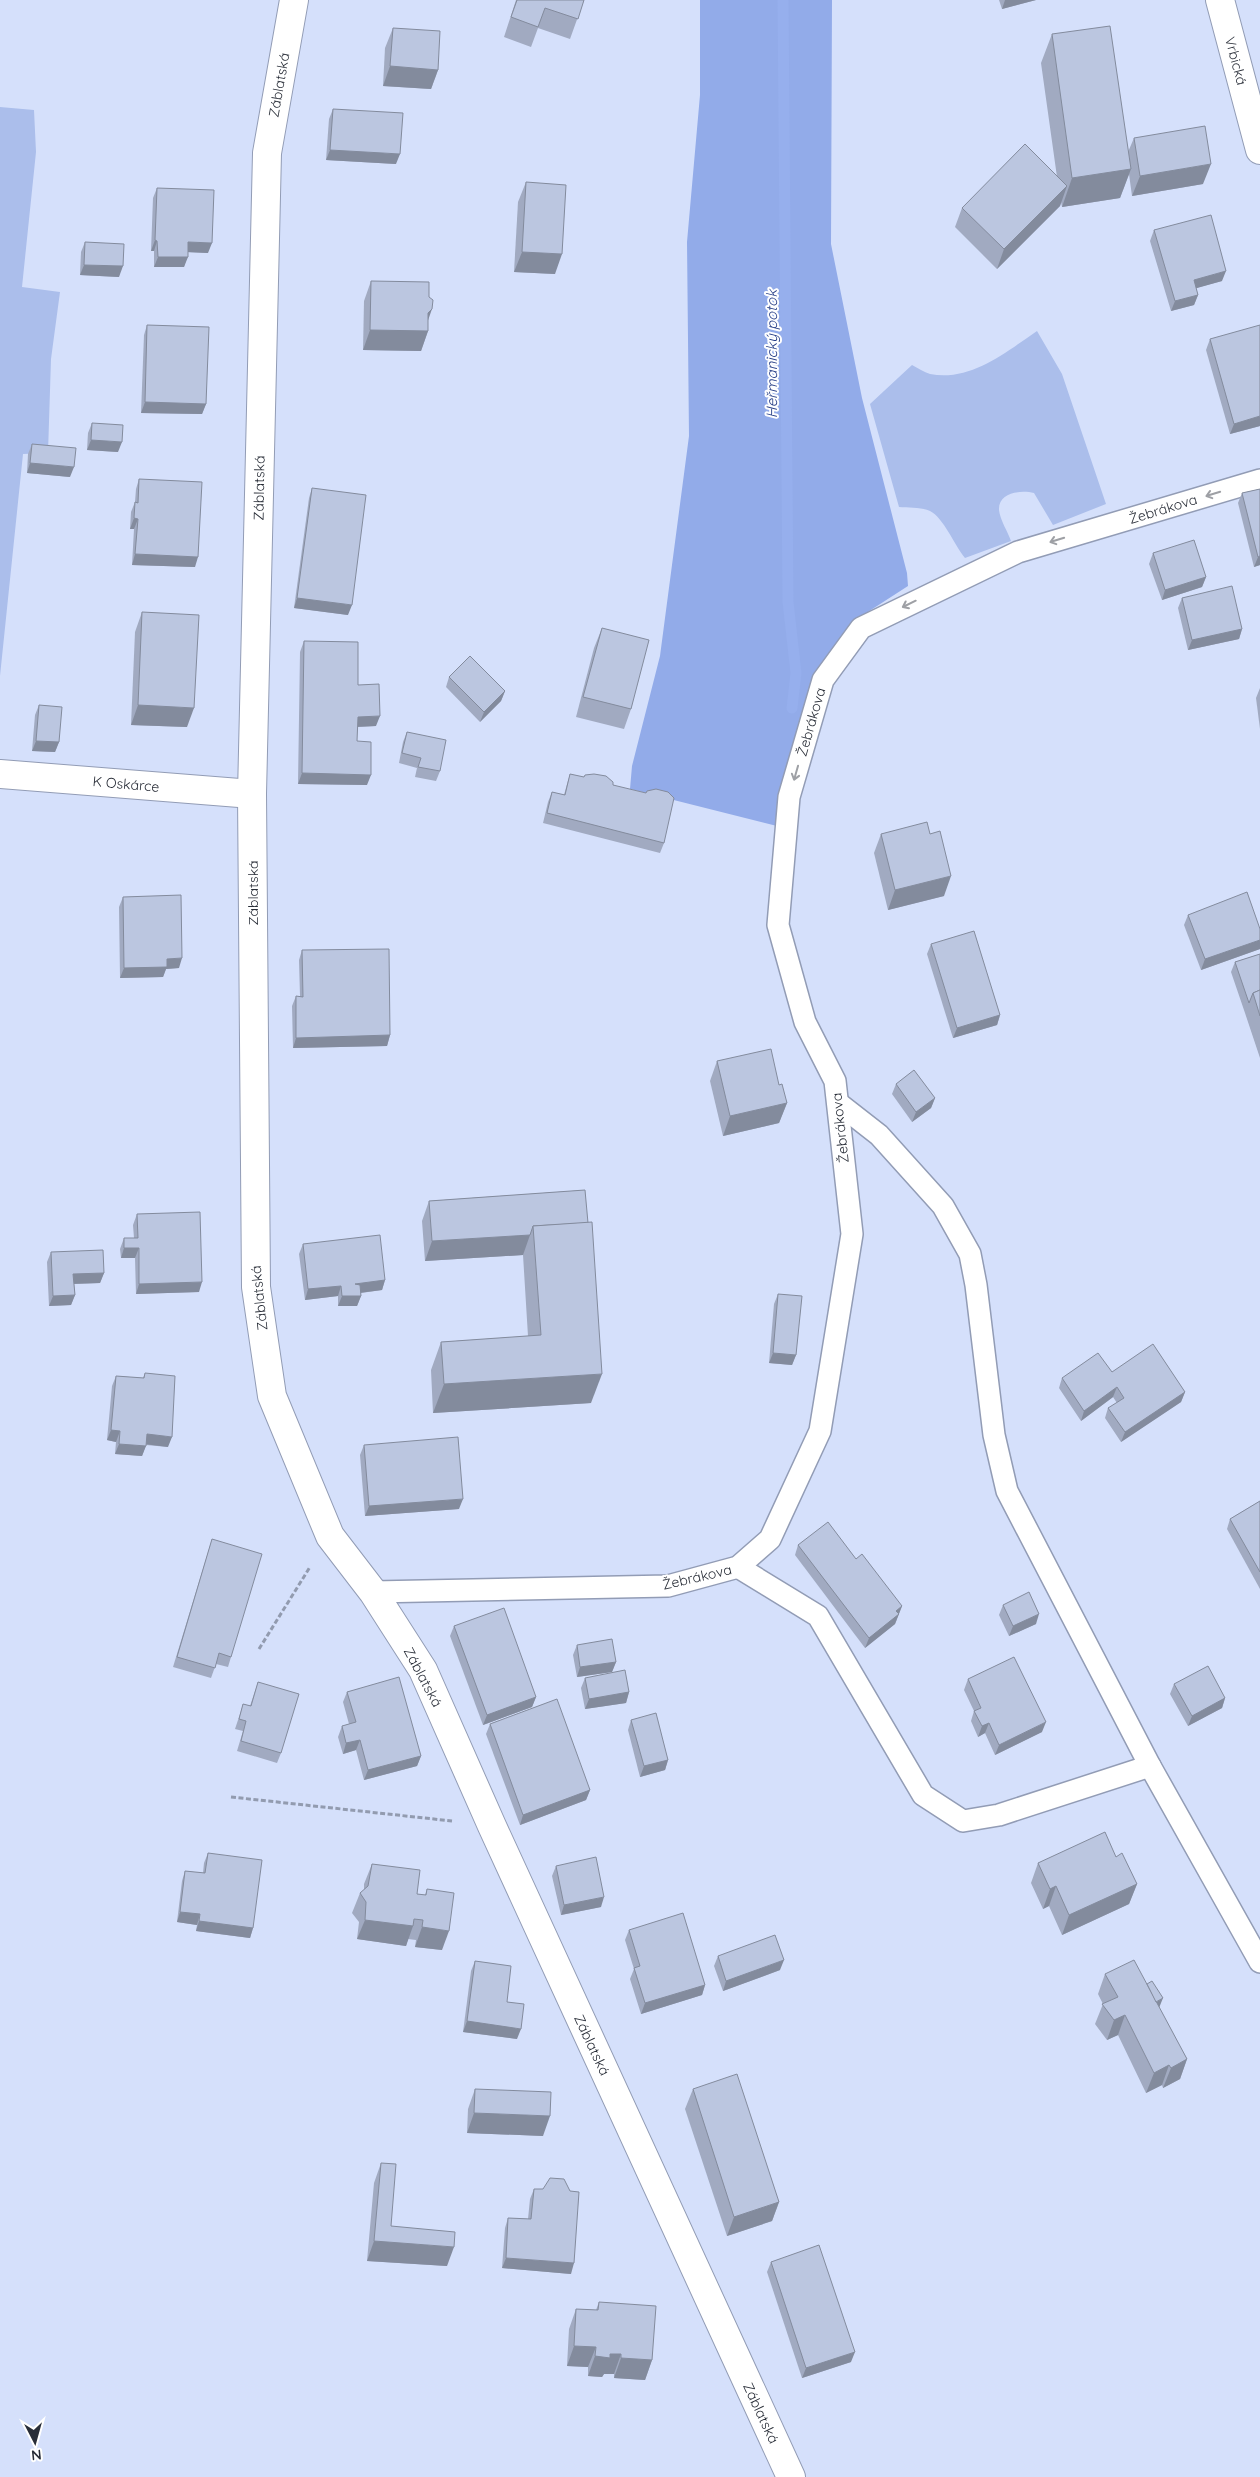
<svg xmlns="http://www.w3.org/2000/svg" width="1260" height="2477" viewBox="0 0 1260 2477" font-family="Quicksand,sans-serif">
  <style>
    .green { fill: #abbeeb }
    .forest { fill: #92abe9 }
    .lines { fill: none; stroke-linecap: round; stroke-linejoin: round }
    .stream { stroke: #96afed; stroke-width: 11 }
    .lane-casing { stroke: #929cb5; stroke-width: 24 }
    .street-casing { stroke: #929cb5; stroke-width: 30 }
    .secondary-casing { stroke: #929cb5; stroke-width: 30 }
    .path { stroke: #929baf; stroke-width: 3; stroke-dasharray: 5 2.5; stroke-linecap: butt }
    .lane { stroke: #fff; stroke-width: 21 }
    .street { stroke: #fff; stroke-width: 28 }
    .secondary { stroke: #fff; stroke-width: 28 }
    .wall { fill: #a1aac1 }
    .shaded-wall { fill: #838b9d }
    .building { fill: #bbc6e0; stroke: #838b9d }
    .oneway { stroke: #9ea0a5 }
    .labels { text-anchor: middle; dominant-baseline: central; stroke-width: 4; stroke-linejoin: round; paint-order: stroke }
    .street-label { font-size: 14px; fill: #282d37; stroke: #fff }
    .water-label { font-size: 15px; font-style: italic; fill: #273e86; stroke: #fff }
  </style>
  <rect width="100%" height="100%" fill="#d5e0fb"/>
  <g class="green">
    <polygon points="0,107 34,110 36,152 22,287 60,292 51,359 48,453 23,454 0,676"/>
    <path d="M 1037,331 L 1062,374 L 1106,504 L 1053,525 L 1034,493 C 1021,490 998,492 999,510 C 1000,520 1008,532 1011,541 L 965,558 C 955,546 943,517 930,511 C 921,507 909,508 899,507 L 870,404 L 912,365 C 918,368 924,372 930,374 C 970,382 1006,352 1037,331 Z"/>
  </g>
  <polygon class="forest" points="700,0 832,0 831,244 862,398 907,573 908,586 860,617 832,649 816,673 777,826 630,789 632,766 660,656 689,436 687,242 700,95"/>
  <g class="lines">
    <polyline class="stream" points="783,0 788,602 796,673 792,708"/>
    <g class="lane-casing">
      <g id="lane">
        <polyline points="838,1103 879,1135 943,1206 970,1254 976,1285 994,1435 1007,1491 1150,1766"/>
        <polyline points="738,1567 818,1616 923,1795 963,1821 999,1815 1150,1766 1260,1962"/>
        <polyline points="373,1592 668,1586 738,1567 770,1539 820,1431 852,1234 835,1081 805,1022 778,925 789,797 823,680 861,628 1018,552 1260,480"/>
      </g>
    </g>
    <g class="street-casing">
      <g id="street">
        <polyline points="294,0 267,153 252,794 256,1287 272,1396 330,1536 373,1592 423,1670 492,1826 791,2477"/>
        <polyline points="0,774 252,794"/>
      </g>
    </g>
    <g class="secondary-casing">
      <polyline id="secondary" points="1220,0 1260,150"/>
    </g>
    <g class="path">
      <polyline points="259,1649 310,1567"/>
      <polyline points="231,1797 452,1821"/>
    </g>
    <use href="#lane" class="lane"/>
    <use href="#street" class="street"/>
    <use href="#secondary" class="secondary"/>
  </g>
  <g class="wall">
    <polygon points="516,0 584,0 570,39 538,28 531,47 504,37"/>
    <polygon points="999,0 1036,0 1002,9"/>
    <polygon points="393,28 438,70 431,89 383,86 385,48"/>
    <polygon points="1052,34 1128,152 1134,138 1203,184 1132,196 1129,174 1120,198 1062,207 1061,202 1060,206 997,269 955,227 962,208 1057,177 1041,63"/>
    <polygon points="333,109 396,164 326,160 329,119"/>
    <polygon points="526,182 555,274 514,272 518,202"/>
    <polygon points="157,188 208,253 188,252 184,267 154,267 154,251 151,251 153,198"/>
    <polygon points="1154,230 1222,281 1196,288 1198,295 1194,305 1171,311 1150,241"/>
    <polygon points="85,242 119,277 80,275 81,252"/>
    <polygon points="371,281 428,321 428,331 421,351 363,350 364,301"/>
    <polygon points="147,325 206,404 202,414 141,413 144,335"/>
    <polygon points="1210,339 1260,426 1230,434 1206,350"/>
    <polygon points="92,423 118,452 87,450 88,433"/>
    <polygon points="32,444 70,477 27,473 28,454"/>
    <polygon points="139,479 195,567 132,565 134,529 130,529 131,512 135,502 136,489"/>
    <polygon points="312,488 348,615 294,608 309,498"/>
    <polygon points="1260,489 1260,565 1254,567 1238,503 1242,493"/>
    <polygon points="1153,553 1206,577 1202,587 1162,600 1149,564"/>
    <polygon points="1182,598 1242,629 1239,639 1188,650 1178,608"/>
    <polygon points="142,612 187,727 131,725 135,632"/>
    <polygon points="602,628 631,709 624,729 576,717 594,648"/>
    <polygon points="304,641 358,685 376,726 357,727 357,741 367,785 298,784 300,652"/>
    <polygon points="449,677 505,691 501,701 480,722 446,687"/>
    <polygon points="1260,688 1260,729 1256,698"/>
    <polygon points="39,705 59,742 55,752 32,751 35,715"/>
    <polygon points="407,732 440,771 436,781 415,777 417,768 399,763 403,742"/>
    <polygon points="570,774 613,785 664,843 660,853 543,823 548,802 552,792 564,795 567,784"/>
    <polygon points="881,834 944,896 888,910 874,853"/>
    <polygon points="123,897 179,968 166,969 163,977 120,978 119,907"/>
    <polygon points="1188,915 1260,929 1260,949 1201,970 1184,925"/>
    <polygon points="931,944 1000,1015 997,1025 953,1038 927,954"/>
    <polygon points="302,950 390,1035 387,1046 293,1048 292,1006 296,996 300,996 299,960"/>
    <polygon points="1260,954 1260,1058 1245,1013 1231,972 1235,962"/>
    <polygon points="717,1061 779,1085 787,1103 779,1123 723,1136 710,1081"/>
    <polygon points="896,1084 935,1098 931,1108 912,1122 892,1094"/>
    <polygon points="585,1190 591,1403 433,1413 431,1370 441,1342 528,1336 523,1255 425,1261 422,1221 429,1201"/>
    <polygon points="137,1214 199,1292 136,1294 135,1258 121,1258 120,1249 124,1238 134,1238 133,1225"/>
    <polygon points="303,1244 385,1280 382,1290 361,1293 361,1296 357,1306 338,1306 338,1296 305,1300 299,1254"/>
    <polygon points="51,1252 104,1273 100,1283 74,1284 75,1295 71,1305 49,1306 47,1262"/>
    <polygon points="778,1294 796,1355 792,1365 769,1363 774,1304"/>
    <polygon points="1112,1372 1185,1392 1181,1402 1121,1442 1105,1418 1108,1408 1117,1403 1113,1397 1081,1421 1059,1388 1062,1378"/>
    <polygon points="145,1373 168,1447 146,1445 142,1456 115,1454 116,1442 107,1440 112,1386 116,1376 143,1378"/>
    <polygon points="364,1445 459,1509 365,1516 360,1455"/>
    <polygon points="1260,1501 1260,1589 1227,1529 1230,1519"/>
    <polygon points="212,1539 231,1657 228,1667 216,1664 211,1678 173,1667"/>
    <polygon points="798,1545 902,1606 895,1624 865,1648 795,1555"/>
    <polygon points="1003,1605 1036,1624 1009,1636 999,1615"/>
    <polygon points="454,1626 536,1697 532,1707 483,1725 450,1636"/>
    <polygon points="577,1645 616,1662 612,1672 577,1677 573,1655"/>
    <polygon points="585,1678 629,1692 626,1703 585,1709 581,1688"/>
    <polygon points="968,1679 1042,1732 995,1755 985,1733 978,1737 971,1721 974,1711 964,1690"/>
    <polygon points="258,1682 281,1753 277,1763 237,1751 243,1731 235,1729 240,1714 243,1704 250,1706"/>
    <polygon points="1174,1684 1225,1698 1222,1708 1188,1726 1170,1694"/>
    <polygon points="347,1692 421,1756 417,1766 364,1780 356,1750 343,1754 338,1737 342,1726 349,1724 343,1702"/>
    <polygon points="631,1720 668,1760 665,1770 640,1777 628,1730"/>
    <polygon points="490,1724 590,1790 586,1800 520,1825 486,1734"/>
    <polygon points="208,1853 253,1928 250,1938 196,1931 197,1925 177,1922 182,1881 185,1871 203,1873 204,1863"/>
    <polygon points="1116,1857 1137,1884 1129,1904 1062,1935 1049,1906 1043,1909 1031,1883 1038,1863"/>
    <polygon points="372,1864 417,1894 425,1895 427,1889 442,1950 415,1947 416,1940 408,1939 406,1946 357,1939 359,1922 352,1913 360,1893 364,1890 364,1884"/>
    <polygon points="556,1866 601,1907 561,1915 552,1876"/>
    <polygon points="629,1930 705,1985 702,1995 641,2014 630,1979 634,1969 625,1940"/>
    <polygon points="718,1956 780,1970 723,1991 714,1966"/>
    <polygon points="475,1961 507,2002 517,2039 463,2032 471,1971"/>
    <polygon points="1105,1974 1159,2008 1187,2059 1180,2079 1163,2088 1162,2085 1146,2093 1118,2035 1107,2040 1095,2024 1103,2004 1098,1994"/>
    <polygon points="475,2089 543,2136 467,2133 468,2109"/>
    <polygon points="693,2089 779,2202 772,2221 727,2236 685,2109"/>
    <polygon points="381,2163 391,2226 447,2266 367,2261 374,2183"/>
    <polygon points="534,2189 571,2274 502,2268 505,2228 508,2218 528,2219 530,2199"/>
    <polygon points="771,2262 851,2362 802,2378 767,2272"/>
    <polygon points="599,2302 652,2360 645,2380 614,2378 614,2374 604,2374 602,2377 588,2376 588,2367 567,2366 569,2329 576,2309 596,2310"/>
  </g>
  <g class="shaded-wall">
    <polygon points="1005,0 1036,0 1002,9"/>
    <polygon points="390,66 438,70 431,89 383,86"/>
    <polygon points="330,150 400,154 396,164 326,160"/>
    <polygon points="1211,164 1203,184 1132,196 1140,176"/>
    <polygon points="1131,169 1120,198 1062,207 1072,178"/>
    <polygon points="1067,186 1060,206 997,269 1004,249"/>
    <polygon points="155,240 157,241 154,251 151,251"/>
    <polygon points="188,242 212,243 208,253 185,252"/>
    <polygon points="522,252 562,254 555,274 514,272"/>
    <polygon points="158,257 188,257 184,267 154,267"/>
    <polygon points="84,265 123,266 119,277 80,275"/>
    <polygon points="1226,271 1222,281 1190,290 1194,280"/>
    <polygon points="1198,295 1194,305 1171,311 1175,301"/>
    <polygon points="432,309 425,329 428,331 421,351 363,350 370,330 428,313"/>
    <polygon points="145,402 206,404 202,414 141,413"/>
    <polygon points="1260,416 1260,426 1230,434 1234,424"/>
    <polygon points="91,440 122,442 118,452 87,450"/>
    <polygon points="30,463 74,467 70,477 27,473"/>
    <polygon points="134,518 138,519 134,529 130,529"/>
    <polygon points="135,554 198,557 195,567 132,565"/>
    <polygon points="1260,556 1260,565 1254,567 1258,557"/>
    <polygon points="1206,577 1202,587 1162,600 1165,590"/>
    <polygon points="297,598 352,605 348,615 294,608"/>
    <polygon points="1242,629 1239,639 1188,650 1192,640"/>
    <polygon points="505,691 501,701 480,722 484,712"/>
    <polygon points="138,705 194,708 187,727 131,725"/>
    <polygon points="380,716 376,726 354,727 358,717"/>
    <polygon points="36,741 59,742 55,752 32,751"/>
    <polygon points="302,773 371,775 367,785 298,784"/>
    <polygon points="951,876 944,896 888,910 895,890"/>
    <polygon points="1260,940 1260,949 1201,970 1205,959"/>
    <polygon points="182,958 179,968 166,969 163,977 120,978 124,968 167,959"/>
    <polygon points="1000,1015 997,1025 953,1038 957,1028"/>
    <polygon points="390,1035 387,1046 293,1048 296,1038"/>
    <polygon points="935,1098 931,1108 912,1122 916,1112"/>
    <polygon points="787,1103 779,1123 723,1136 730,1116"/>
    <polygon points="530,1235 523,1255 425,1261 432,1241"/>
    <polygon points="124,1248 139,1248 135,1258 121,1258"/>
    <polygon points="104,1273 100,1283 69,1284 73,1274"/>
    <polygon points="385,1280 382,1290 351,1294 355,1284"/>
    <polygon points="202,1282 199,1292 136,1294 139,1284"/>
    <polygon points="341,1286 338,1296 305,1300 308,1289"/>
    <polygon points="75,1295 71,1305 49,1306 53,1296"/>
    <polygon points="342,1296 361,1296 357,1306 338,1306"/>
    <polygon points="773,1353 796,1355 792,1365 769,1363"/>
    <polygon points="602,1374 591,1403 433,1413 444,1384"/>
    <polygon points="1117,1387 1113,1397 1081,1421 1084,1411"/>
    <polygon points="1185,1392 1181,1402 1121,1442 1125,1432"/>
    <polygon points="111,1430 120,1431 116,1442 107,1440"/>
    <polygon points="147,1434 172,1437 168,1447 144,1444"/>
    <polygon points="119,1444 146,1446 142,1456 115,1454"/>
    <polygon points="463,1499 459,1509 365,1516 369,1506"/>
    <polygon points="902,1606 895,1624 865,1648 869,1638 896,1611"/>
    <polygon points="1039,1614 1036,1624 1009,1636 1013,1626"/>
    <polygon points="616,1662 612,1672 577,1677 580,1667"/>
    <polygon points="629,1692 626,1703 585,1709 589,1699"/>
    <polygon points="536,1697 532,1707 483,1725 487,1715"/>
    <polygon points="1225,1698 1222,1708 1188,1726 1192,1716"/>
    <polygon points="1046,1722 1042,1732 995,1755 999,1745"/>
    <polygon points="989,1723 985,1733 978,1737 982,1726"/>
    <polygon points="360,1740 356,1750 343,1754 346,1743"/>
    <polygon points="421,1756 417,1766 364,1780 368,1770"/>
    <polygon points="668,1760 665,1770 640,1777 644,1766"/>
    <polygon points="590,1790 586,1800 520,1825 523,1815"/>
    <polygon points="1137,1884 1129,1904 1062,1935 1069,1915"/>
    <polygon points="1056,1886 1049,1906 1043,1909 1050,1889"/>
    <polygon points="604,1897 601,1907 561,1915 564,1905"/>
    <polygon points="180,1912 200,1914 197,1925 177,1922"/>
    <polygon points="365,1920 413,1926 406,1946 357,1939"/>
    <polygon points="199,1921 253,1928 250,1938 196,1931"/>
    <polygon points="422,1927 449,1931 442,1950 415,1947"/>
    <polygon points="784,1960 780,1970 723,1991 726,1981"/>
    <polygon points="705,1985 702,1995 641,2014 645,2003"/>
    <polygon points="1163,1998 1159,2008 1150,2006"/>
    <polygon points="1125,2015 1118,2035 1107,2040 1114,2020"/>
    <polygon points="467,2021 521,2029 517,2039 463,2032"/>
    <polygon points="1187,2059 1180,2079 1163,2088 1171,2068"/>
    <polygon points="1169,2065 1162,2085 1146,2093 1154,2073"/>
    <polygon points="474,2113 550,2116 543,2136 467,2133"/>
    <polygon points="779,2202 772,2221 727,2236 734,2217"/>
    <polygon points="374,2241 454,2247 447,2266 367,2261"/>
    <polygon points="506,2258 574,2263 571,2274 502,2268"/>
    <polygon points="574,2346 596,2347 588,2367 567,2366"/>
    <polygon points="855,2352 851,2362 802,2378 806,2368"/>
    <polygon points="610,2354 621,2354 614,2374 604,2374 602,2377 588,2376 595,2356"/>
    <polygon points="621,2358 652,2360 645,2380 614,2378"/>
  </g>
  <g class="building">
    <polygon points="517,0 584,0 578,19 545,8 538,27 511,17"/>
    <polygon points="1110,26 1131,169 1072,178 1052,34"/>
    <polygon points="393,28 440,31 438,70 390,66"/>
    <polygon points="333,109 403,113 400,154 330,150"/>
    <polygon points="1205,126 1211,164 1140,176 1134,138"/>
    <polygon points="1025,144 1067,186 1004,249 962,208"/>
    <polygon points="526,182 566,185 562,254 522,252"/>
    <polygon points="157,188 214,190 212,243 188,242 188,257 158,257 157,241 155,240"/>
    <polygon points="1211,215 1226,271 1194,280 1198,295 1175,301 1154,230"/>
    <polygon points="85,242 124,244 123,266 84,265"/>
    <polygon points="371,281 429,282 429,297 433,300 432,309 428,313 428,331 370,330"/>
    <polygon points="147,325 209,327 206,404 145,402"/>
    <polygon points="1260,325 1260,416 1234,424 1210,339"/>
    <polygon points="92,423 123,425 122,442 91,440"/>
    <polygon points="32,444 76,448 74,467 30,463"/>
    <polygon points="139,479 202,482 198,557 135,554 138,519 134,518 135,502 138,503"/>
    <polygon points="312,488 366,495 352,605 297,598"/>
    <polygon points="1260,489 1260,556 1258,557 1242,493"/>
    <polygon points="1194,540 1206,577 1165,590 1153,553"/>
    <polygon points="1232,586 1242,629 1192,640 1182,598"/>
    <polygon points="142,612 199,615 194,708 138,705"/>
    <polygon points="602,628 649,640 631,709 583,697"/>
    <polygon points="304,641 358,642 358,685 379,684 380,716 358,717 357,741 371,742 371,775 302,773"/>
    <polygon points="470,656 505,691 484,712 449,677"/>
    <polygon points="39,705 62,707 59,742 36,741"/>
    <polygon points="407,732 446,740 440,771 418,767 421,758 402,753"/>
    <polygon points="570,774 584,777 585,775 594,774 606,776 613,782 613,785 646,793 647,791 656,789 668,792 674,798 664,843 547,813 552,792 565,795"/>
    <polygon points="927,822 930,834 940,831 951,876 895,890 881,834"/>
    <polygon points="1247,892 1260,929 1260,940 1205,959 1188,915"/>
    <polygon points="181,895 182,958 167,959 167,967 124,968 123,897"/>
    <polygon points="974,931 1000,1015 957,1028 931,944"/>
    <polygon points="389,949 390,1035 296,1038 296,996 303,997 302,950"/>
    <polygon points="1260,954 1260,990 1253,993 1249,1003 1235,962"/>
    <polygon points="1260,990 1260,1016 1253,993"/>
    <polygon points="771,1049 779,1085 782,1084 787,1103 730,1116 717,1061"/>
    <polygon points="914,1070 935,1098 916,1112 896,1084"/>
    <polygon points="585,1190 588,1223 533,1226 530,1235 432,1241 429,1201"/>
    <polygon points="200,1212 202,1282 139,1284 139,1248 124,1248 124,1238 138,1238 137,1214"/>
    <polygon points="592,1222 602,1374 444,1384 441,1342 541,1335 533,1226"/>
    <polygon points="380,1235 385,1280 355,1284 360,1285 361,1296 342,1296 341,1286 308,1289 303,1244"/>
    <polygon points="103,1250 104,1273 73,1274 75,1295 53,1296 51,1252"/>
    <polygon points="778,1294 802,1296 796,1355 773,1353"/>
    <polygon points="1153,1344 1185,1392 1125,1432 1108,1408 1124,1398 1117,1387 1084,1411 1062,1378 1098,1353 1112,1372"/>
    <polygon points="145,1373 175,1376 172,1437 147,1434 146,1446 119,1444 120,1431 111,1430 116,1376 144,1378"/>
    <polygon points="458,1437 463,1499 369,1506 364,1445"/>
    <polygon points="1260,1501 1260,1572 1230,1519"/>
    <polygon points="828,1522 856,1559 862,1554 902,1606 896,1611 899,1614 869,1638 798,1545"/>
    <polygon points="212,1539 262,1554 231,1657 219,1653 215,1668 177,1657"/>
    <polygon points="1029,1592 1039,1614 1013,1626 1003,1605"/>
    <polygon points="504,1608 536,1697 487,1715 454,1626"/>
    <polygon points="612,1639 616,1662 580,1667 577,1645"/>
    <polygon points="1014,1657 1046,1722 999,1745 989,1723 982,1726 974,1711 981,1708 968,1679"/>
    <polygon points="1208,1666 1225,1698 1192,1716 1174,1684"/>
    <polygon points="625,1670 629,1692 589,1699 585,1678"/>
    <polygon points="399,1677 421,1756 368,1770 360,1740 346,1743 342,1726 356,1722 347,1692"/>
    <polygon points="258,1682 299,1694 281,1753 241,1741 246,1721 239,1719 243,1704 251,1706"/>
    <polygon points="557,1699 590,1790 523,1815 490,1724"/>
    <polygon points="656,1713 668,1760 644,1766 631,1720"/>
    <polygon points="1105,1832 1116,1857 1122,1853 1137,1884 1069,1915 1056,1886 1050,1889 1038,1863"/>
    <polygon points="208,1853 262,1860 253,1928 199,1921 200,1914 180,1912 185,1871 205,1873"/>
    <polygon points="596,1857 604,1897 564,1905 556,1866"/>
    <polygon points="372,1864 420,1870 417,1894 426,1895 427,1889 454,1893 449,1931 422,1927 423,1920 414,1919 413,1926 365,1920 366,1902 360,1893 368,1886"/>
    <polygon points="683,1913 705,1985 645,2003 634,1968 640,1966 629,1930"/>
    <polygon points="775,1935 784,1960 726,1981 718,1956"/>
    <polygon points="1134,1960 1187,2059 1171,2068 1169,2065 1154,2073 1125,2015 1114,2020 1102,2004 1118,1997 1105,1974"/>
    <polygon points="475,1961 511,1966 507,2002 524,2004 521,2029 467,2021"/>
    <polygon points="1152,1981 1163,1998 1156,2002 1147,1984"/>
    <polygon points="737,2074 779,2202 734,2217 693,2089"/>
    <polygon points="475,2089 551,2092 550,2116 474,2113"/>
    <polygon points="381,2163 396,2164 391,2226 455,2232 454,2247 374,2241"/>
    <polygon points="550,2178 564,2179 570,2191 579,2192 574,2263 506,2258 508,2218 531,2219 534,2189 543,2189"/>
    <polygon points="819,2245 855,2352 806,2368 771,2262"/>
    <polygon points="599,2302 656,2306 652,2360 621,2358 621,2354 610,2354 610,2358 595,2356 596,2347 574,2346 576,2309 598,2310"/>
  </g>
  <defs><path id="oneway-shaft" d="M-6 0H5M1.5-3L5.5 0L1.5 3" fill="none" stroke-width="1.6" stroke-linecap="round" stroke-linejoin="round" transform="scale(1.25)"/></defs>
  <g class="oneway">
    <use href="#oneway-shaft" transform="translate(1213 494) rotate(163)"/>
    <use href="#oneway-shaft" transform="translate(1057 540) rotate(163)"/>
    <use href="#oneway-shaft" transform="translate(909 604) rotate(154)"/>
    <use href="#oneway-shaft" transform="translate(796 773) rotate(106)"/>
  </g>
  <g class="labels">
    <g class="street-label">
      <text transform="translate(1236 61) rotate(75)">Vrbická</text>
      <text transform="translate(279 85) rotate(-80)">Záblatská</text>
      <text transform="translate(259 488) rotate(-89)">Záblatská</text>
      <text transform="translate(1163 509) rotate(-17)">Žebrákova</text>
      <text transform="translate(811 722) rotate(-74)">Žebrákova</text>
      <text transform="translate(126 784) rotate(5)">K Oskárce</text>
      <text transform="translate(253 893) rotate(-90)">Záblatská</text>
      <text transform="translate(840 1128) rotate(-96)">Žebrákova</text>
      <text transform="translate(259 1298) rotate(-96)">Záblatská</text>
      <text transform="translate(697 1577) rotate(-13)">Žebrákova</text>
      <text transform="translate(423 1677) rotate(62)">Záblatská</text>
      <text transform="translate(592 2045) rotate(65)">Záblatská</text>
      <text transform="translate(761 2413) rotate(65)">Záblatská</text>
    </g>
    <g class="water-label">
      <text transform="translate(771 354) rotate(-90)">Heřmanický potok</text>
    </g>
  </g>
  <g transform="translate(35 2442) rotate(174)" stroke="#ffffff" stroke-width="4" paint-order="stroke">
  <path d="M0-4L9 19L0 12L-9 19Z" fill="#282d37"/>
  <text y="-8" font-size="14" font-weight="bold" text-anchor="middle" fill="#282d37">N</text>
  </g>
</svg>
